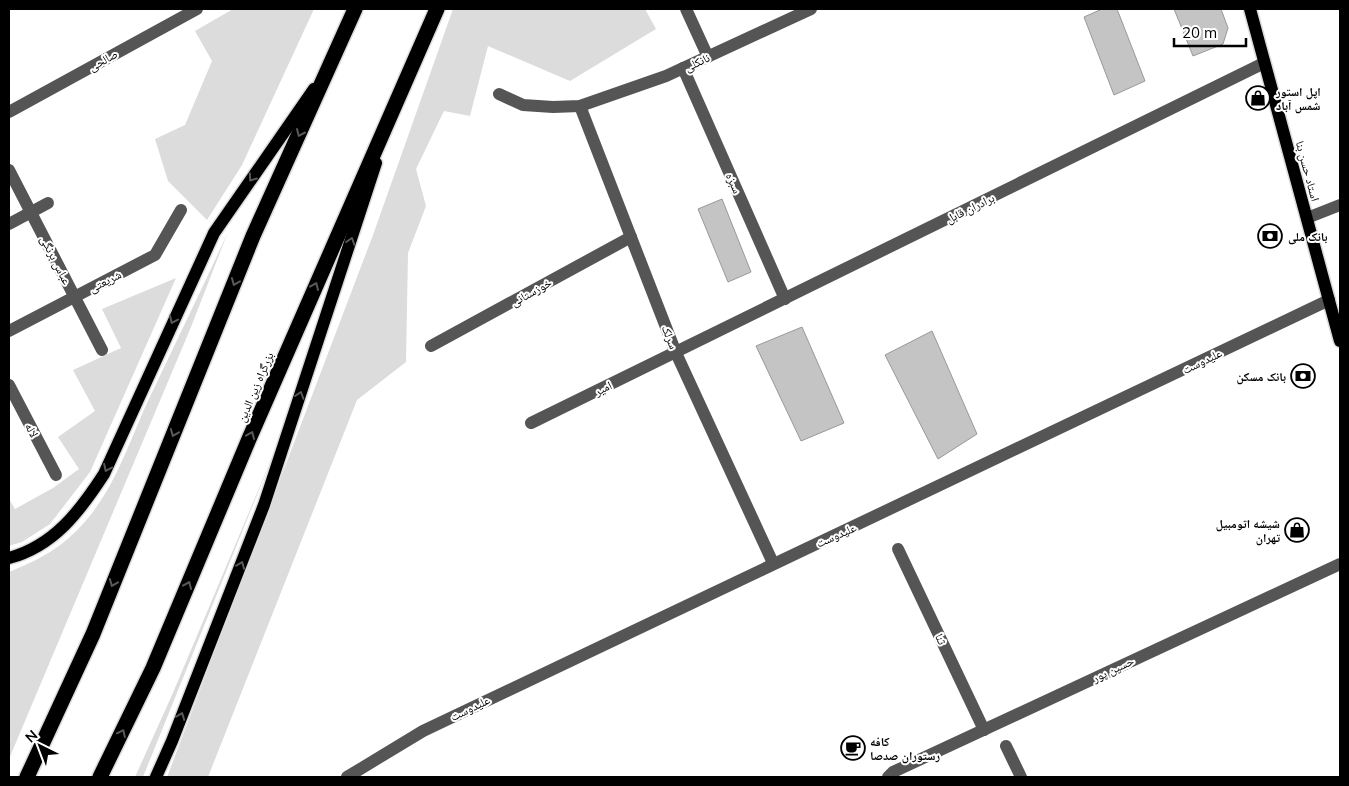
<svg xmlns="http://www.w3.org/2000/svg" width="1349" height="786" viewBox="0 0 1349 786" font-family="Mulish,'Noto Naskh Arabic',sans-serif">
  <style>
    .green { fill: #dcdcdc }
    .building { fill: #c4c4c4; stroke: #999 }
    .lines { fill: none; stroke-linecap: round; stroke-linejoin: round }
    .major-casing { stroke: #dbdbdb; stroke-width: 15 }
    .highway-casing { stroke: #dbdbdb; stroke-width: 18 }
    .minor { stroke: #555; stroke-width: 12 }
    .major { stroke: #000; stroke-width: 12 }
    .highway { stroke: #000; stroke-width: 15 }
    .oneway { stroke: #595959 }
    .labels { text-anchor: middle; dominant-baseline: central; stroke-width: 4; stroke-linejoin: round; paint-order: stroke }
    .street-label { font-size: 12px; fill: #000; stroke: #fff }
    .poi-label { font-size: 12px; font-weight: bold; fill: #000; stroke: #fff; text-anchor: start }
  </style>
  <rect width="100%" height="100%" fill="#fff"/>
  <g class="green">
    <polygon points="233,9 314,9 242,165 207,220 168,181 155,139 185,125 212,61 195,31"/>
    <polygon points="453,9 645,9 656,29 570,81 488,46 470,116 444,111 416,169 426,206 408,253 406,362 357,400 208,777 167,777 373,235"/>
    <path d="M 228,232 L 191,327 L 9,759 L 9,572 C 38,560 60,549 81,526 C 114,491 128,445 147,403 C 174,346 202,289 228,232 Z"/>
    <polygon points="176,278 90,472 50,524 22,542 9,546 9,499 15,509 53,488 79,469 58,437 95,411 73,370 121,348 102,309"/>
    <polygon points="276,448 143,777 135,777 172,695"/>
  </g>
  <g class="building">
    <polygon points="1102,9 1117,9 1145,81 1114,95 1084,17"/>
    <polygon points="1174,9 1221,9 1228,28 1223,44 1193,56"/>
    <polygon points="722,199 751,272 728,282 698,209"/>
    <polygon points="802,327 844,423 801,441 756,346"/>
    <polygon points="932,331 977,434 938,459 885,355"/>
  </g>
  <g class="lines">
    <g class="major-casing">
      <g id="major">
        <polyline points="1250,9 1340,341"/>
        <path d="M 9,558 C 54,546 80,511 104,474 L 214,233 L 314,89"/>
        <polyline points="156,777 172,741 264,505 376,163"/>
      </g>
    </g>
    <g class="highway-casing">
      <g id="highway">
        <polyline points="27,777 93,634 253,236 355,9"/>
        <polyline points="100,777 153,668 249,439 437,9"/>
      </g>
    </g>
    <g class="minor">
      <polyline points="686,9 708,57"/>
      <polyline points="683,68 785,299"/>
      <polyline points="499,94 523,105 553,107 580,106 666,76 811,9"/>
      <polyline points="580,106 676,353 773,563"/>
      <polyline points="9,112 197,9"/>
      <polyline points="9,170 102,350"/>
      <polyline points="1307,218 1340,205"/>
      <polyline points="9,224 48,203"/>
      <polyline points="9,331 155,255 181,210"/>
      <polyline points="431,346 631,237"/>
      <polyline points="9,385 56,475"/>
      <polyline points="531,423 1264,63"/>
      <polyline points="898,549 984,730"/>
      <polyline points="1006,746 1021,777"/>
      <polyline points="347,777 423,731 1329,300"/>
      <polyline points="888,777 893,772 1340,564"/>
    </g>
    <use href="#major" class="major"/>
    <use href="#highway" class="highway"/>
  </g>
  <defs><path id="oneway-chevron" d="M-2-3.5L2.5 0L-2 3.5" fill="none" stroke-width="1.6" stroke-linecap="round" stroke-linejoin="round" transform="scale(1.25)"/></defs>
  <g class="oneway">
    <use href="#oneway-chevron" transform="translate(300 133) rotate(114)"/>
    <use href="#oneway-chevron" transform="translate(252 178) rotate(125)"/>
    <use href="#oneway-chevron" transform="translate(351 241) rotate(-72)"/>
    <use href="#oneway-chevron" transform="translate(235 282) rotate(112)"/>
    <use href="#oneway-chevron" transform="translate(315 286) rotate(-67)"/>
    <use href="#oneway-chevron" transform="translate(173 320) rotate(115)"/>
    <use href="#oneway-chevron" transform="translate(300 395) rotate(-72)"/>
    <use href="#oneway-chevron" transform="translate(174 433) rotate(112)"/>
    <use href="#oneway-chevron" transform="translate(251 435) rotate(-67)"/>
    <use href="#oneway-chevron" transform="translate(107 468) rotate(115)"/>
    <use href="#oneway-chevron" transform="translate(241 565) rotate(-69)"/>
    <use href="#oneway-chevron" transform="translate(113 583) rotate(112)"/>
    <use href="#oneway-chevron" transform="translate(188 585) rotate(-67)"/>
    <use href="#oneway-chevron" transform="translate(181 716) rotate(-69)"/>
    <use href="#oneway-chevron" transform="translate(122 733) rotate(-64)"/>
  </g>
  <defs>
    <g id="shop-ring" transform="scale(1.25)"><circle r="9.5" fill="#fff" stroke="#000" stroke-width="1.5"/><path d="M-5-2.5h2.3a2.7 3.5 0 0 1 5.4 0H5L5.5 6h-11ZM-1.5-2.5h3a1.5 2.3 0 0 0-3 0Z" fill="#000"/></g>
    <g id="bank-ring" transform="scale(1.25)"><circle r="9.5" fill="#fff" stroke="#000" stroke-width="1.5"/><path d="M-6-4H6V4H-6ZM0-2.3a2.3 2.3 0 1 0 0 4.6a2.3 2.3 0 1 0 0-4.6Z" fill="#000"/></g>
    <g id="cafe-ring" transform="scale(1.25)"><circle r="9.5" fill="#fff" stroke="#000" stroke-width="1.5"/><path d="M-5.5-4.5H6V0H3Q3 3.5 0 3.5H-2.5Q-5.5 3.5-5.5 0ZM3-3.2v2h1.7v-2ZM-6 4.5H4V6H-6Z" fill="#000"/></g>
  </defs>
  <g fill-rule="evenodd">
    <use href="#shop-ring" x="1258" y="98"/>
    <use href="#bank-ring" x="1270" y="236"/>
    <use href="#bank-ring" x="1303" y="376"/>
    <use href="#shop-ring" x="1297" y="530"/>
    <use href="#cafe-ring" x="853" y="748"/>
  </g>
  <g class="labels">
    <g class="street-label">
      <text transform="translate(103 60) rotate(-29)">صالحی</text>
      <text transform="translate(697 62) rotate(-25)">نانکلی</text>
      <text transform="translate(1308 171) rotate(75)">استاد حسن بنا</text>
      <text transform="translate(734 183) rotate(66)">سبزه</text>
      <text transform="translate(970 208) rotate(-26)">برادران قابل</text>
      <text transform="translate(56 260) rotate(63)">عباس برنگی</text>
      <text transform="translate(105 281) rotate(-27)">شریعتی</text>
      <text transform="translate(531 292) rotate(-29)">خوزستانی</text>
      <text transform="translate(670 337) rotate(69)">سرلک</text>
      <text transform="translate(1202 361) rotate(-26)">علیدوست</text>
      <text transform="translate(255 387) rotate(-67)">بزرگراه زین الدین</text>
      <text transform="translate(603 388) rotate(-26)">امیر</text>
      <text transform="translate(32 430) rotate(62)">لاله</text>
      <text transform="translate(836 535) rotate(-24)">علیدوست</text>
      <text transform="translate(941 639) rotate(65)">ثنا</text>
      <text transform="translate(1113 669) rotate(-25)">حسین پور</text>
      <text transform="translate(470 708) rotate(-26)">علیدوست</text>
    </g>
    <g class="poi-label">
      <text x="1276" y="91">اپل استور<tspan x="1276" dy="14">شمس آباد</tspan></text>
      <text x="1288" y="236">بانک ملی</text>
      <text x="1286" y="376" text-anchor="end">بانک مسکن</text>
      <text x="1280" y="523" text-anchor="end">شیشه اتومبیل<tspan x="1280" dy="14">تهران</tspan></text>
      <text x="870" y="741">کافه<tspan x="870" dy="14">رستوران صدصا</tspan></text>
    </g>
  </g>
  <rect width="1349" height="786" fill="none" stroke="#000000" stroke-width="20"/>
  <g transform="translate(40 746) rotate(318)" stroke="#ffffff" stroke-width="4" paint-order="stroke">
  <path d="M0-4L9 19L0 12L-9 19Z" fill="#000000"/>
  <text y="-8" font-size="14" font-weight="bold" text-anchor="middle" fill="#000000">N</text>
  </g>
  <path d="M1174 38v8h72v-8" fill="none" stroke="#000000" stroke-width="2.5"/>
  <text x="1182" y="38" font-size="15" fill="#000000" stroke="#ffffff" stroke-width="4" paint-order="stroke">20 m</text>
</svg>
